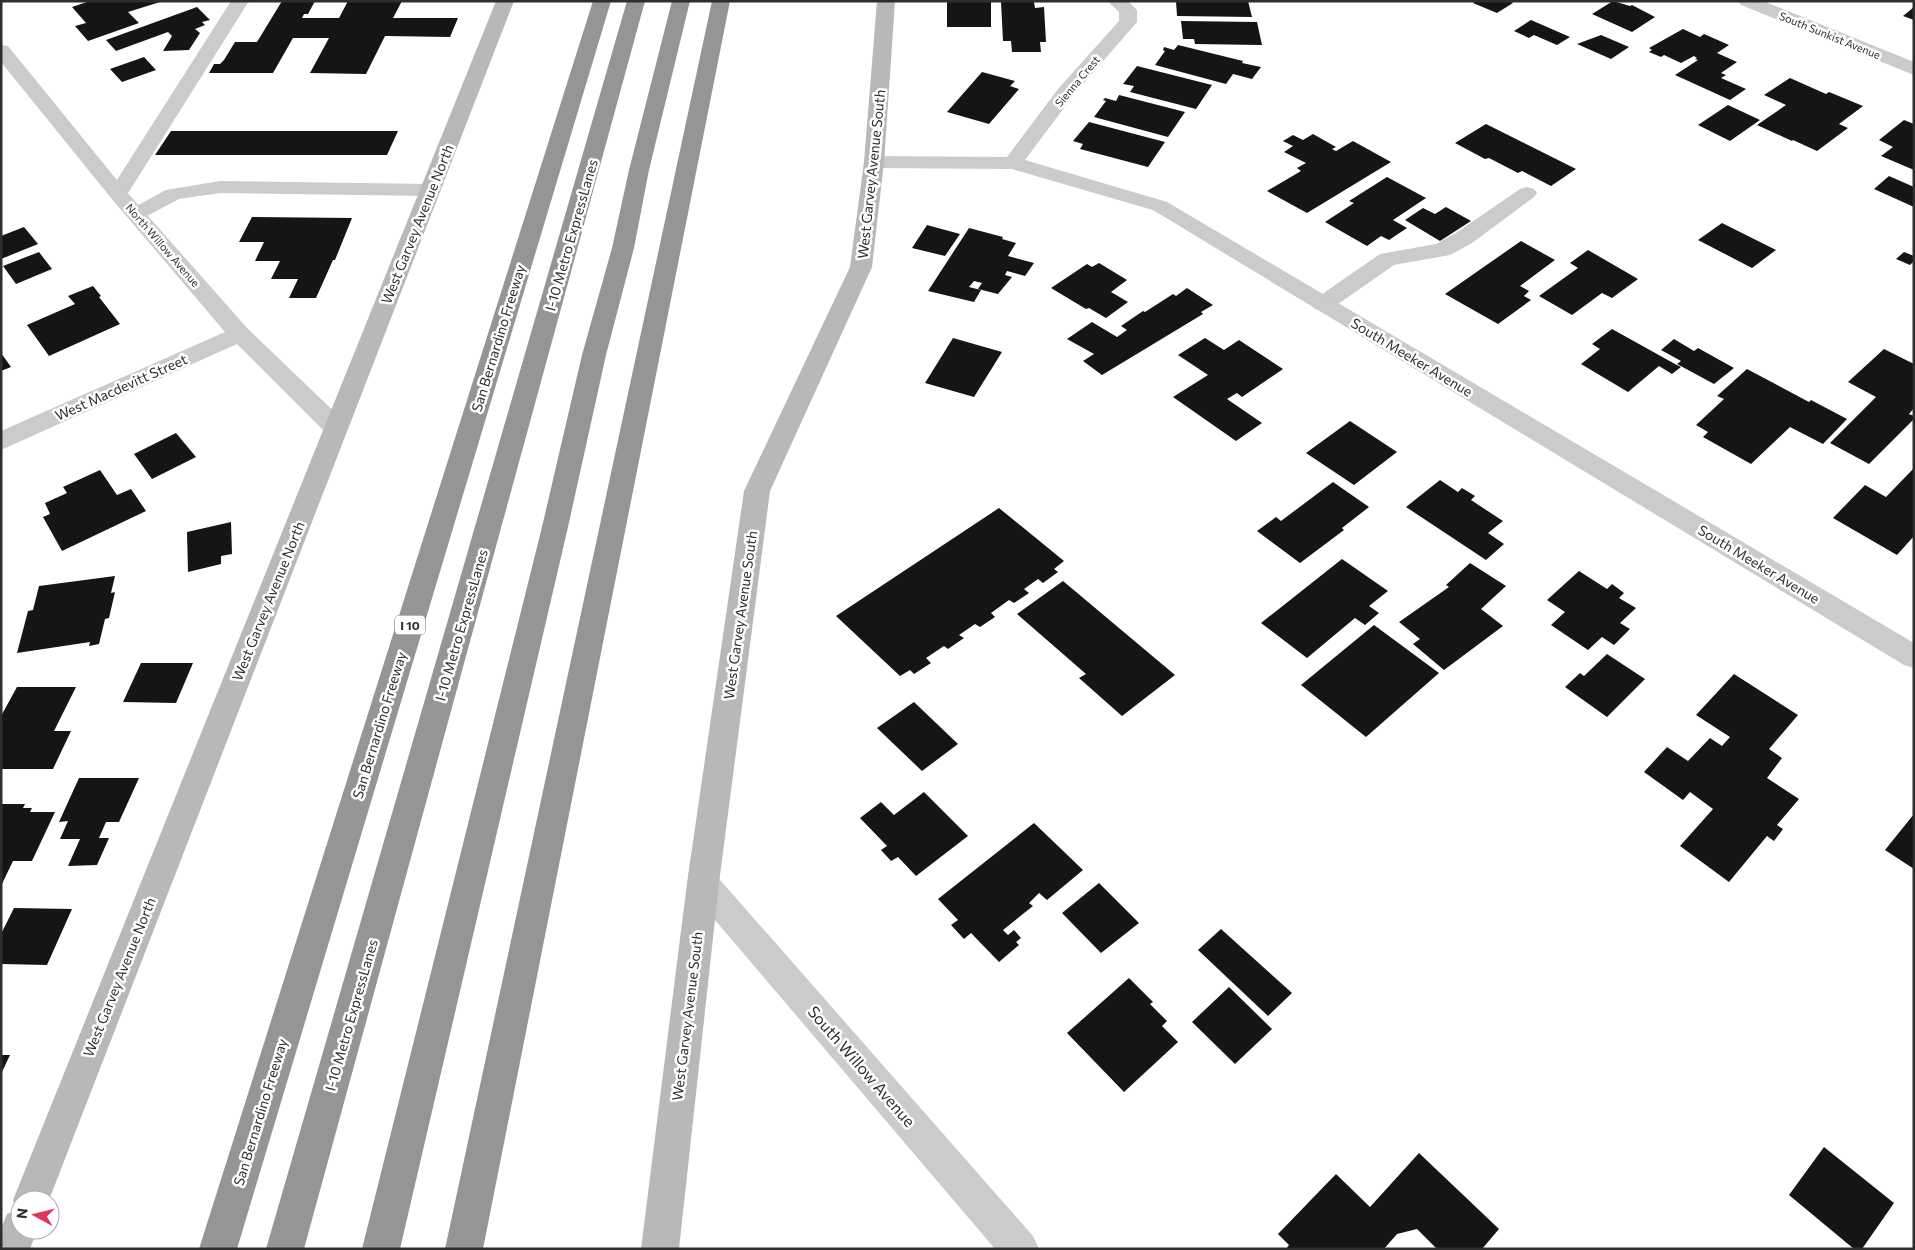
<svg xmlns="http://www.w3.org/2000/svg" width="1915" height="1250" viewBox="0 0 1915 1250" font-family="Commissioner,sans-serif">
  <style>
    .building { fill: #151515 }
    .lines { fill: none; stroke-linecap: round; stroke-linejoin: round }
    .lane { fill: #cbcbcb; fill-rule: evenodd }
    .street { fill: #cbcbcb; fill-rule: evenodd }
    .secondary { fill: #b8b8b8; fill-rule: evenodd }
    .highway { fill: #959595; fill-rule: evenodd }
    .labels { text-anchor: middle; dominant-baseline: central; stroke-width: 5; stroke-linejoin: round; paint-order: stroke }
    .far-street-label { font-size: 11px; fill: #2e2e2e; stroke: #fff }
    .shield { fill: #fff; stroke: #6d6d6d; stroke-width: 1 }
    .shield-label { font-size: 12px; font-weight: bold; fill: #2e2e2e }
    .street-label { font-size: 14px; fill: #2e2e2e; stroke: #fff }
    .near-street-label { font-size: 16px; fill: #2e2e2e; stroke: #fff }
  </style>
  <rect width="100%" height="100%" fill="#fff"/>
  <g class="building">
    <polygon points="90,1 160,1 160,2 128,12 139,23 88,41 75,26 86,23 72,7"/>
    <polygon points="282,1 315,1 308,14 304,14 302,18 339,18 348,1 402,1 393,18 458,18 450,37 385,36 366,74 310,73 329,38 293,38 273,73 209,73 214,64 220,64 224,60 235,42 257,42"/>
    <rect x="947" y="1" width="44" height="26"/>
    <polygon points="1176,1 1248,1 1252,17 1177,16"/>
    <polygon points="1475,1 1509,1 1513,3 1497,13 1473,3"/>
    <polygon points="1613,1 1630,6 1632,5 1655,17 1632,32 1592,14"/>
    <polygon points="1001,2 1034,2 1035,8 1044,7 1046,42 1040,42 1041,52 1012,52 1011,41 1003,41"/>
    <polygon points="197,7 210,20 202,22 205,25 195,29 200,33 189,50 163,51 172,36 168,32 116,51 106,40"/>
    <polygon points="1914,7 1914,20 1903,16"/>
    <polygon points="1531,20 1570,37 1557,45 1534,35 1529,38 1514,31"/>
    <polygon points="1181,21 1257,22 1262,45 1195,44 1194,39 1183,39"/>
    <polygon points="1683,29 1700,37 1704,34 1729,45 1717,53 1737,62 1721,73 1726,75 1721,78 1746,89 1730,100 1675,75 1698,60 1695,59 1697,58 1694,56 1681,63 1664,55 1661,57 1649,52 1652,50 1649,48"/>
    <polygon points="1601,35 1629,47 1611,59 1577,44"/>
    <polygon points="1178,45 1243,61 1242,63 1261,67 1252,79 1233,74 1226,84 1155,65 1165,51 1163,50 1164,47 1174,50"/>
    <polygon points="144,57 156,70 122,82 110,69"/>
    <polygon points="1137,66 1212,85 1196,109 1130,92 1134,86 1123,84"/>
    <polygon points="982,72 1015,81 1010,86 1019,89 989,124 947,112"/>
    <polygon points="1790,78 1826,94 1829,92 1863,106 1839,124 1848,128 1817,151 1793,140 1792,141 1757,125 1786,105 1764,95"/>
    <polygon points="1119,95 1185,112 1168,137 1094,117 1106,101 1103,100 1105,98 1116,101"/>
    <polygon points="1728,105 1760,120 1730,141 1698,125"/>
    <polygon points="1904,120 1914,124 1914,170 1881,156 1893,147 1879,140"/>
    <polygon points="1089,122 1165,142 1148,167 1080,149 1083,144 1073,141"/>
    <polygon points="1486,124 1576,169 1551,186 1522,171 1518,173 1489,158 1485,159 1455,143"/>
    <polygon points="171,131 398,131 387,155 155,155"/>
    <polygon points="1313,134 1336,147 1332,149 1336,151 1353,141 1391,162 1307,213 1267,191 1301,171 1297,168 1306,163 1284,152 1293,146 1283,141 1293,135 1303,140"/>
    <polygon points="1889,176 1914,187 1914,207 1874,189"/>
    <polygon points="1387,177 1426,198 1393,220 1407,228 1389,240 1381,236 1367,246 1325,222 1354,203 1349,201"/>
    <polygon points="1446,207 1471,221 1440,241 1405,220 1423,208 1435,214"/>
    <polygon points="252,217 352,218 335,260 333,260 316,298 289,298 298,279 271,279 280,261 255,261 264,242 239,242"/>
    <polygon points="1722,223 1776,250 1752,268 1698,240"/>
    <polygon points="927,225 960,234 945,256 912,248"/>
    <polygon points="24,227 38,244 1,259 1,236"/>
    <polygon points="969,228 1003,237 1002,239 1016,243 1008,256 1034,263 1025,276 1007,271 1005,275 1012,277 998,294 978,289 982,283 974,281 969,287 981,290 974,302 928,291"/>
    <polygon points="1521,241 1555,260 1520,286 1529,291 1524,296 1531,300 1498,324 1445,294"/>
    <polygon points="1588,250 1638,279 1612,298 1602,293 1572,315 1539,296 1578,268 1570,263"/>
    <polygon points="39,252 52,269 16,284 3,266"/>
    <polygon points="1904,252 1914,256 1914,261 1910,265 1896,259"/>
    <polygon points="1099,263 1127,280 1111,292 1128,302 1106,318 1089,308 1086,309 1051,288 1087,264 1092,267"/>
    <polygon points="93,286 101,296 99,297 120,324 49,356 27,325 75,304 68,296"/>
    <polygon points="1187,288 1213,305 1201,312 1203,314 1102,375 1083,361 1094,354 1067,339 1092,322 1117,337 1127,330 1121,326 1143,311 1145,312 1173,294 1176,296"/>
    <polygon points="1612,329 1675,364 1681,367 1672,374 1659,366 1628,392 1581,364 1600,349 1592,344"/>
    <polygon points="953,338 1002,352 974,397 925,383"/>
    <polygon points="1205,338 1224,350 1239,340 1283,369 1242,397 1237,393 1227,399 1262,423 1236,441 1173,397 1208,375 1178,355"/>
    <polygon points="1674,339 1694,351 1698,348 1734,368 1714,384 1677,364 1681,361 1661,350"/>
    <polygon points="1884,349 1914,364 1914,408 1909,414 1914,416 1914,419 1869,464 1830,443 1876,397 1848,382"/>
    <polygon points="1,353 11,367 1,371"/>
    <polygon points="1747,369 1809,402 1811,400 1847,419 1823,444 1790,427 1751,464 1703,437 1708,432 1696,425 1724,399 1717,396"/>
    <polygon points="1350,421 1397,452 1354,485 1306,453"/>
    <polygon points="176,433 196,457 152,479 134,454"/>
    <polygon points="1914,468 1914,536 1897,555 1833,518 1865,485 1886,497"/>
    <polygon points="100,470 117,495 131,489 146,511 62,551 43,517 50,514 45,503 67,493 63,487"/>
    <polygon points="1440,480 1458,492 1462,488 1475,496 1471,500 1503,521 1488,533 1504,544 1486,560 1406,507"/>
    <polygon points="1333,482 1369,507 1342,528 1344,530 1300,563 1257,531 1276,517 1281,521"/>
    <polygon points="999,508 1064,561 1054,569 1058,572 1043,583 1038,579 1024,589 1029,593 1014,603 1009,600 991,613 995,617 980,627 975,624 959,635 964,638 948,649 944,646 926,658 931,663 914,674 910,670 900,676 836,616"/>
    <polygon points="231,522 232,554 221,556 221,564 188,572 187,532"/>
    <polygon points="1342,559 1388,591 1369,606 1379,613 1365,625 1355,618 1307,658 1261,623"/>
    <polygon points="1470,563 1506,586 1481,609 1503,626 1444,670 1413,644 1420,639 1399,622 1449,587 1446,585"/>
    <polygon points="1579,571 1607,589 1612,584 1624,593 1619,598 1636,608 1620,623 1630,629 1614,645 1602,637 1588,650 1551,625 1565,612 1547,600"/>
    <polygon points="115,576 111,593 115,592 109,618 105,619 99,644 89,646 90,642 17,653 28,611 33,610 39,586"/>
    <polygon points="1063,581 1175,675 1122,716 1079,678 1086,674 1017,614"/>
    <polygon points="1374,625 1439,673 1366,737 1301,685"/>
    <polygon points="1607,654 1645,679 1607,717 1565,687 1580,673 1584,676"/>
    <polygon points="141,663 193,663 176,703 123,702"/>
    <polygon points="1734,674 1798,715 1769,749 1782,758 1767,778 1799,799 1777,825 1783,829 1774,841 1767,836 1729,882 1680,846 1713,809 1690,792 1683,800 1644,772 1667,747 1688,761 1710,738 1722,746 1730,737 1696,715"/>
    <polygon points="17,687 76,687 54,731 71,731 53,769 1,769 1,716"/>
    <polygon points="914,702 958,744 922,771 877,728"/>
    <polygon points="79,778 139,778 119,822 106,822 99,838 109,838 97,865 68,866 80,839 60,839 68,821 59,822"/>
    <polygon points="924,792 968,836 916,876 898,857 891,861 881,850 887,846 860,818 881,802 894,815"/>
    <polygon points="1,804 25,804 23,808 32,808 30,812 55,812 32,861 13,861 1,886"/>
    <polygon points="1914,814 1914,869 1885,850"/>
    <polygon points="1034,823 1083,870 1047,900 1039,893 1029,903 1033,906 1003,930 1008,935 1014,930 1021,938 1016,942 1019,945 999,962 971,933 964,939 951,925 958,920 938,899"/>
    <polygon points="1099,883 1139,923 1101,953 1062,913"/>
    <polygon points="14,908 72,909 47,965 1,964 1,934"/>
    <polygon points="1221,929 1292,993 1268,1016 1198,950"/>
    <polygon points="1129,978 1153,1002 1150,1004 1167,1021 1162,1026 1178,1042 1124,1092 1067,1033"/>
    <polygon points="1229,987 1272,1029 1235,1064 1192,1022"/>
    <polygon points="1,1055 10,1055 1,1074"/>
    <polygon points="1824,1147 1894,1203 1862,1249 1854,1249 1789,1195"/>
    <polygon points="1419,1153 1499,1229 1482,1249 1437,1249 1417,1229 1397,1234 1384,1249 1286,1249 1289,1245 1278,1234 1336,1174 1370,1207"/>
  </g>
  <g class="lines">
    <g class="lane">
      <polygon points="231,1 249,1 125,198 118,200 111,198 108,194"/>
      <polygon points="220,181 431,184 438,186 441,190 438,194 431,196 220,193 179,199 143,218 136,220 129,218 125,214 129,210 166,190"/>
      <polygon points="1527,187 1534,189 1537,193 1534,197 1472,243 1450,255 1394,265 1331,309 1323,311 1315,309 1312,304 1315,299 1380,254 1436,244 1456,233 1520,189"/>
    </g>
    <g class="street">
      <polygon points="1107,1 1128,1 1137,10 1137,22 1072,97 1025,160 1167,202 1914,643 1914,668 1904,665 1153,210 1012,169 874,168 867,166 864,162 867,158 874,156 1007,157 1058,89 1119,21 1119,12"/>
      <polygon points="1738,1 1763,1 1914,62 1914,75 1741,5"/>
      <polygon points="1,45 8,46 125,190 248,329 345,422 348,428 345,434 336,437 327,434 237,344 1,450 1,431 225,332 111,198 1,62"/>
      <polygon points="703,869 714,873 1033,1236 1039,1249 995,1249 692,893 687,883 692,873"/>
    </g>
    <g class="secondary">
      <polygon points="496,1 514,1 49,1200 20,1200 20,1230 37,1230 30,1249 1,1249 1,1228 7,1214 17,1210 13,1200"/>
      <polygon points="877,1 895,1 884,162 872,267 770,491 719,883 679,1249 641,1249 687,883 744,491 850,267 864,162"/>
    </g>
    <g class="highway">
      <polygon points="593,1 611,1 237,1249 199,1249"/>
      <polygon points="627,1 645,1 304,1249 266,1249"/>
      <polygon points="672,1 690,1 649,170 634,248 606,355 568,527 400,1249 362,1249 542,527 582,355 612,248 629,170"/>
      <polygon points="712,1 730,1 483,1249 445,1249"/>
    </g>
  </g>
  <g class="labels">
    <g class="far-street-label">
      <text transform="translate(1830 35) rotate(22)">South Sunkist Avenue</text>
      <text transform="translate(1077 81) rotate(-50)">Sienna Crest</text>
      <text transform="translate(163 245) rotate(49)">North Willow Avenue</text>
    </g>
    <rect class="shield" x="395" y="615.5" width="30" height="19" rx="4"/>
    <g class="shield-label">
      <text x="410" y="625">I 10</text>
    </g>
    <g class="street-label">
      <text transform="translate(871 174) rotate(-84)">West Garvey Avenue South</text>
      <text transform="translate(417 224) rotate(-68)">West Garvey Avenue North</text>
      <text transform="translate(571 235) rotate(-74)">I-10 Metro ExpressLanes</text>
      <text transform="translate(498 338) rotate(-73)">San Bernardino Freeway</text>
      <text transform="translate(1412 357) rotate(31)">South Meeker Avenue</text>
      <text transform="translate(121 387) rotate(-24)">West Macdevitt Street</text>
      <text transform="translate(1759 564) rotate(31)">South Meeker Avenue</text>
      <text transform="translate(268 601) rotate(-68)">West Garvey Avenue North</text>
      <text transform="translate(740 615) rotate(-82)">West Garvey Avenue South</text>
      <text transform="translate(461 625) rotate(-74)">I-10 Metro ExpressLanes</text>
      <text transform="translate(379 725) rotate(-73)">San Bernardino Freeway</text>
      <text transform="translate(119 977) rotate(-68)">West Garvey Avenue North</text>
      <text transform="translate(351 1015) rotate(-74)">I-10 Metro ExpressLanes</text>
      <text transform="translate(687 1016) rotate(-83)">West Garvey Avenue South</text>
      <text transform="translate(260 1112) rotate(-73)">San Bernardino Freeway</text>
    </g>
    <g class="near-street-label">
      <text transform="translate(862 1066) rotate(49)">South Willow Avenue</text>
    </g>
  </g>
  <rect width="1915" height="1250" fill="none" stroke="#2e2e2e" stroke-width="5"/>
  <g transform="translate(35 1215) rotate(277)"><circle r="24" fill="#ffffff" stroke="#ababab"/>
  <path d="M0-4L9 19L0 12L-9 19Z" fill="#de3859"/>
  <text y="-8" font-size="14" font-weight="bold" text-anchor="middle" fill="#2e2e2e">N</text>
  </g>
</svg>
